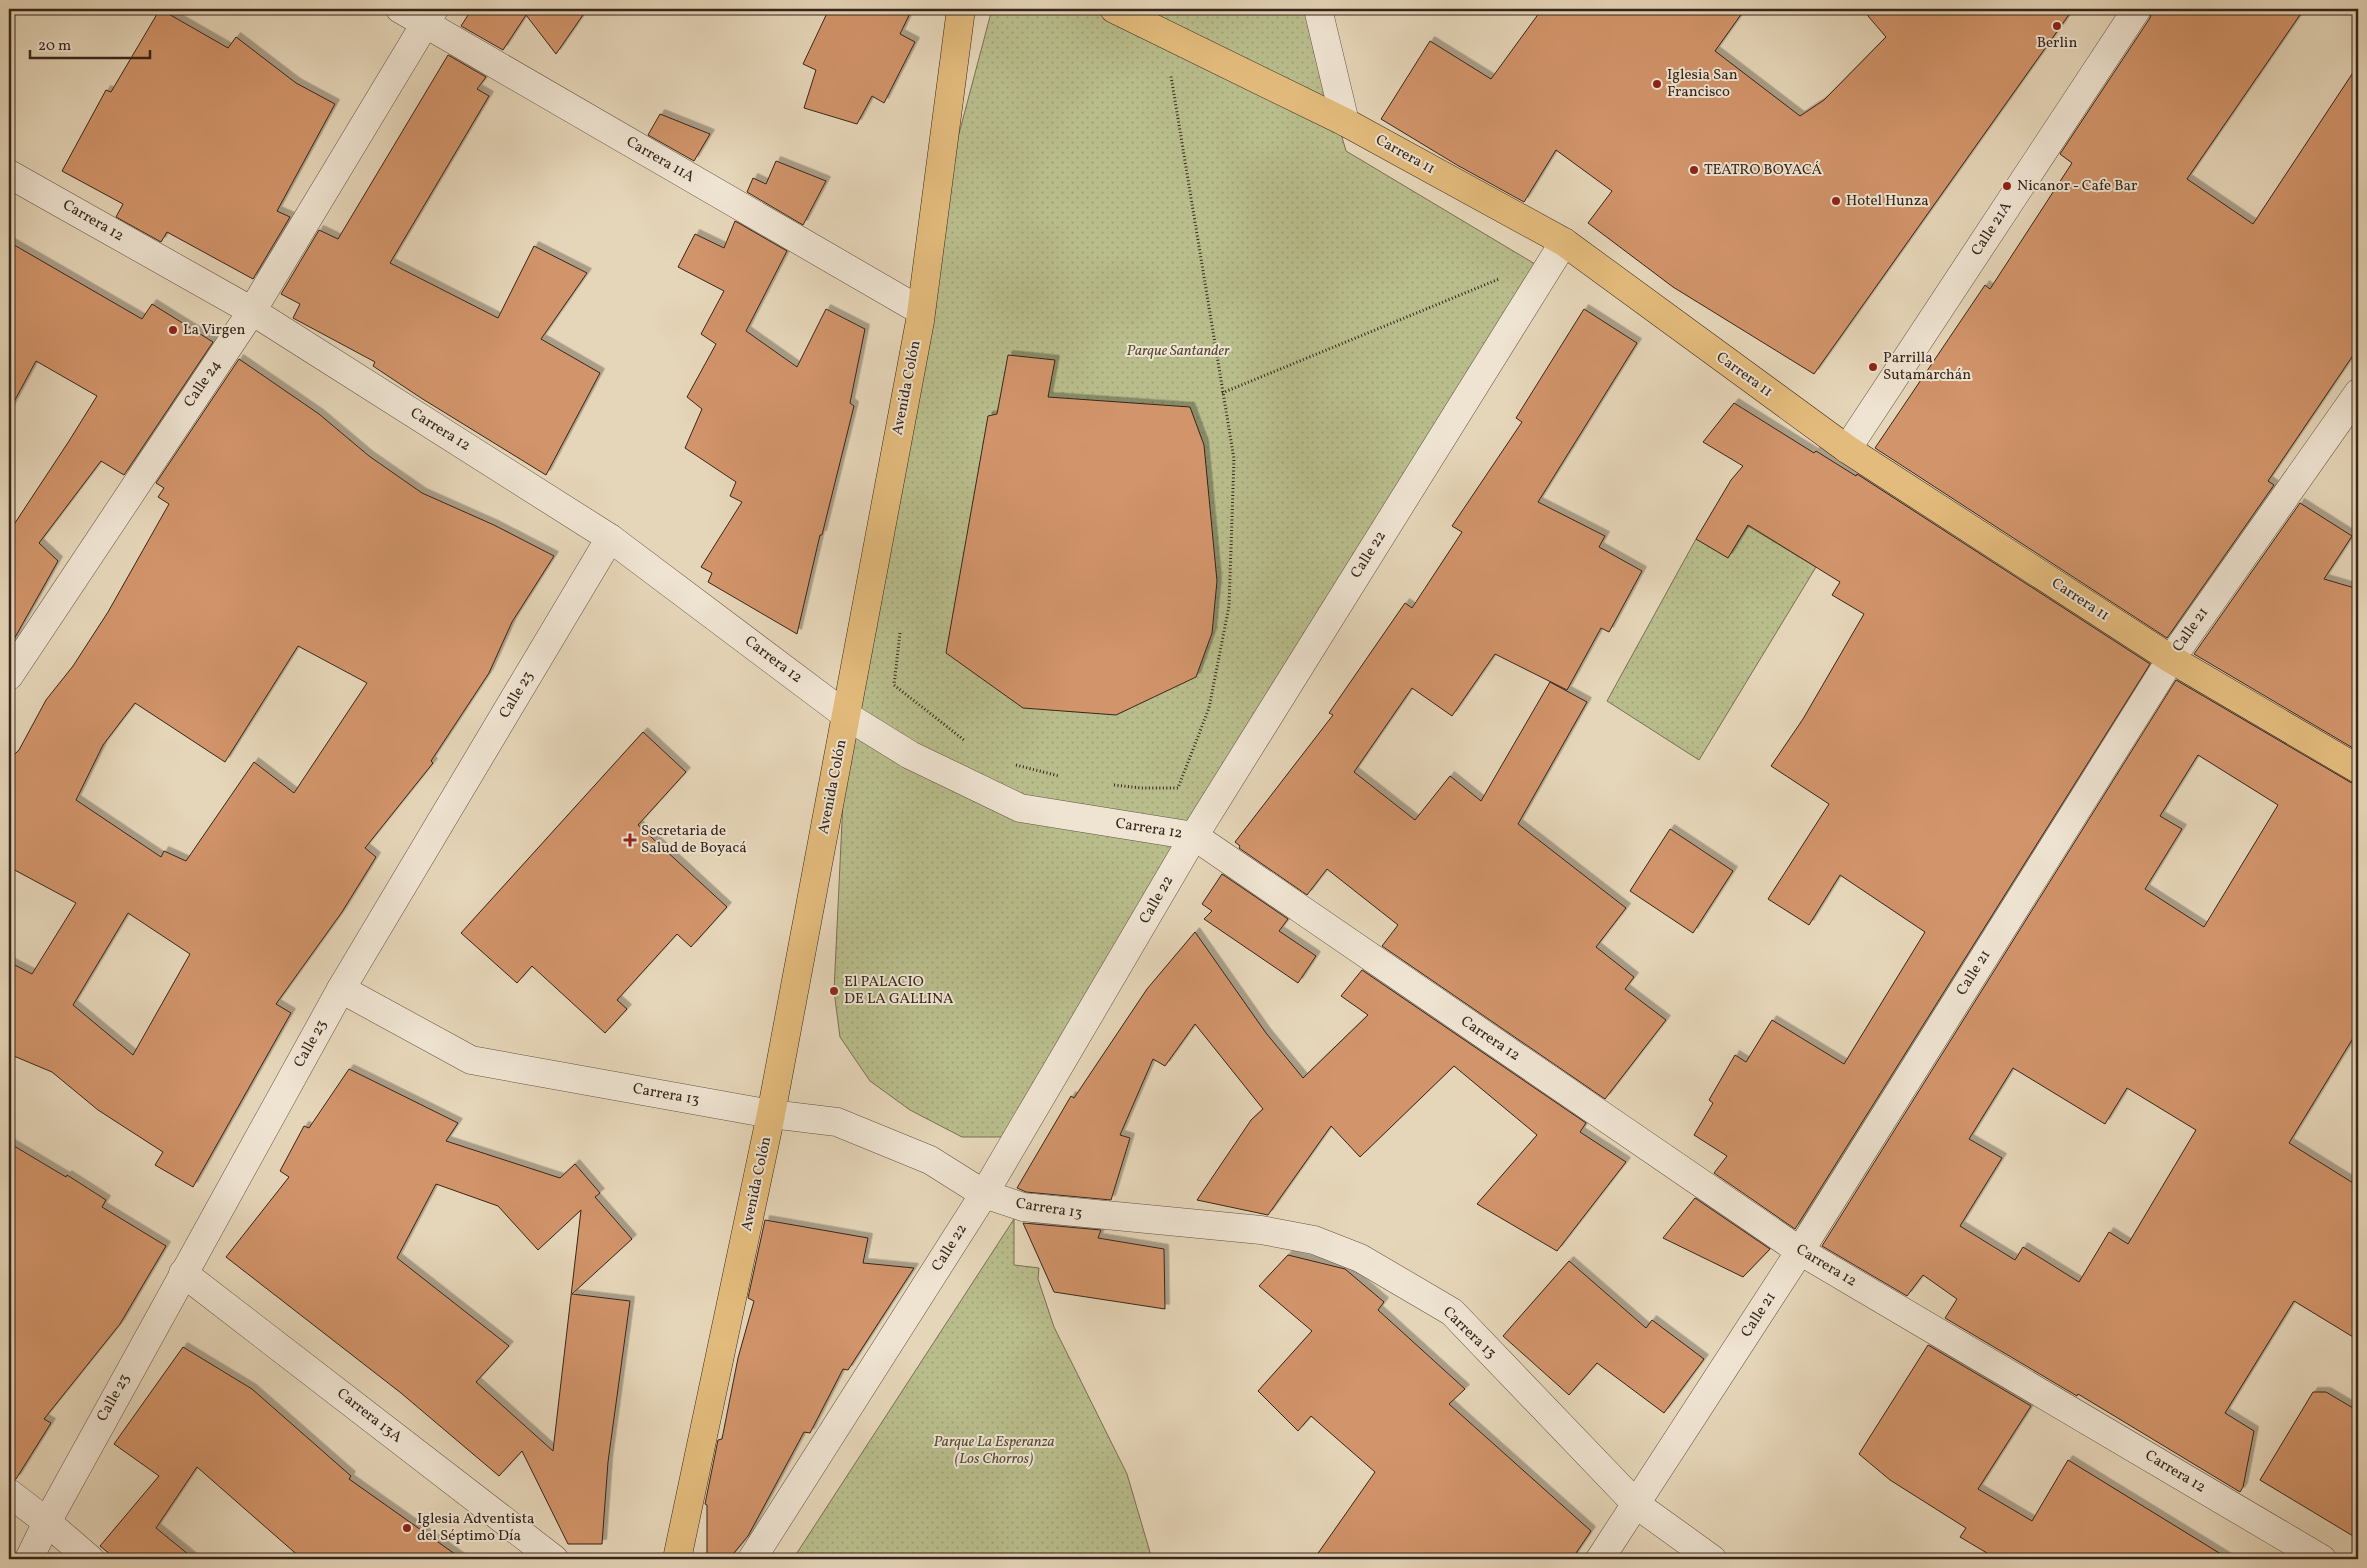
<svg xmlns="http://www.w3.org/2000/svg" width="2367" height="1568" viewBox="0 0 2367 1568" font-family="Vollkorn,serif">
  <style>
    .park { fill: url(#park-dots); stroke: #787154 }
    .building { fill: #d2946a; stroke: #36251b; fill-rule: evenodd; filter: url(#shadow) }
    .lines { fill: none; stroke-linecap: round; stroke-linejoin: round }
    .minor-casing { stroke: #625142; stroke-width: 29 }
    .major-casing { stroke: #36251b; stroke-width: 29 }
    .path { stroke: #36251b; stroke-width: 3; stroke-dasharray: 1 2.5; stroke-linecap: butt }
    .minor { stroke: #efe4d2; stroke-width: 28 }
    .major { stroke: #e3bb7c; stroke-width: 28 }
    .poi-dot { fill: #8f2418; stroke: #efe4d2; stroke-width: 2 }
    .labels { text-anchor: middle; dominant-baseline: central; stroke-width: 4; stroke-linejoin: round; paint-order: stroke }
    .poi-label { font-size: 15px; fill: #36251b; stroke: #efe4d2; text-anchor: start }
    .street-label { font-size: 15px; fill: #36251b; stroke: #efe4d2 }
    .park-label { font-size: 15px; font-style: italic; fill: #574b37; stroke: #efe4d2 }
  </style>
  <defs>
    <pattern id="park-dots" width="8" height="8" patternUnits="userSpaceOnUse" patternTransform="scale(1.25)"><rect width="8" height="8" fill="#b9bd8c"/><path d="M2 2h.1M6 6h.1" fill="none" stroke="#a0a278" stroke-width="1.8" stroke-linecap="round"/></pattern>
    <filter id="shadow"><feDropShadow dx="4.5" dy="-4.5" stdDeviation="0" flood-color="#0004"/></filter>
  </defs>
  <rect width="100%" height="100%" fill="#e6d6b9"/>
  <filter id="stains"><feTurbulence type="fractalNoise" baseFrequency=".004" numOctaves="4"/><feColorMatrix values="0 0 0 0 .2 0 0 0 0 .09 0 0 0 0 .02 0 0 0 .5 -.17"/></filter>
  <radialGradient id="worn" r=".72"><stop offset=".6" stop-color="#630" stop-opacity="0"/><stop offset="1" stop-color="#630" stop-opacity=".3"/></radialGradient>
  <g class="park">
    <polygon points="992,9 1305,9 1346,151 1535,264 1003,1137 962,1137 910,1110 870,1081 840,1037 834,991 847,716 929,247"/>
    <polygon points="1748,526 1816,567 1699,760 1607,701 1696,539 1728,557"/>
    <polygon points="1014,1219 1014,1265 1039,1268 1038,1279 1054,1327 1127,1474 1152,1559 793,1559"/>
  </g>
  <g class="building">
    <polygon points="160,9 228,48 236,37 296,83 335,104 277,211 290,217 253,279 167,232 161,242 116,217 123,204 62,171 106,90 111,92"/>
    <polygon points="472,9 587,9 556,54 526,15 503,50 461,26"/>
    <polygon points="829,9 912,9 900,34 915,42 884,103 872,96 857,124 804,108 816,70 803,64"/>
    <polygon points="1542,9 1745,9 1715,51 1800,116 1824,100 1886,37 1862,9 2073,9 1814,374 1673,287 1588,223 1612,191 1556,150 1524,202 1457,165 1381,119 1430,41 1491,79"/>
    <polygon points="2152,9 2304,9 2187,179 2253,224 2358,65 2358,348 2268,481 2274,485 2167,638 1875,448 1985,285 1990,289 2072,163 2060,154 2150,18"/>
    <polygon points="448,55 486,77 477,89 489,96 390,263 498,318 534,246 587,273 541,339 600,373 546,475 421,398 373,366 375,362 293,318 300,304 281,294 319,230 338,239"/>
    <polygon points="660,114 710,134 694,161 648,135"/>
    <polygon points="776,161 826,181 803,225 747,192 753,178 766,184"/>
    <polygon points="735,221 787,251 746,331 797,367 826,309 865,329 850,403 854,406 822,535 820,535 797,634 708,582 712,573 701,567 742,502 730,496 736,482 685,448 702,409 687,397 716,344 701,334 724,291 678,267 695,234 724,248"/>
    <polygon points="9,242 142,319 152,304 213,342 124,475 101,461 39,543 58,561 9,648 9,528 11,529 69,441 97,396 36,361 9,411"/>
    <polygon points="1584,309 1637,343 1538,502 1605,536 1599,547 1642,571 1609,632 1601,628 1567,690 1495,654 1452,716 1412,688 1354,772 1415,820 1450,776 1481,801 1550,682 1587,702 1518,824 1626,908 1596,947 1634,977 1625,989 1666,1020 1605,1099 1382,946 1398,925 1327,869 1307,895 1239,848 1240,846 1235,842 1333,715 1329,713 1405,603 1412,608 1462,532 1452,526 1522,422 1516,418"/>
    <polygon points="1008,355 1055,360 1048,397 1190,407 1204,445 1217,581 1212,633 1196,677 1116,715 1023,708 946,653 988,416 997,414"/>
    <path d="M 239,359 L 319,414 L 369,456 L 422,493 L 494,525 L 554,556 L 512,622 L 489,673 L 431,761 L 433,763 L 365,848 L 376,857 L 342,912 L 276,1004 L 291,1013 L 193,1187 L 155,1165 L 163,1152 L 98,1110 L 52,1072 L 9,1054 L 9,962 L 32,974 L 76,903 L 9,867 L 9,760 L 19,750 L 46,700 L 73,666 L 108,612 L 169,504 L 158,497 L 164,488 L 156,483 ZM 298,646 L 367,683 L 294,793 L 254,762 L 186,861 L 164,851 L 161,857 L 76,800 L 103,745 L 135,703 L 225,762 ZM 128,913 L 190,954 L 133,1055 L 73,1005 Z"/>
    <polygon points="1734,403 1814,453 1816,451 1856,476 1857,474 2150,664 1795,1229 1714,1173 1727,1156 1694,1135 1713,1103 1709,1100 1735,1055 1746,1062 1772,1020 1844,1064 1925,932 1840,875 1809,925 1768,899 1829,804 1771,766 1803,719 1864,614 1832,595 1840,582 1748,525 1728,558 1696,539 1731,480 1743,466 1703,442"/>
    <polygon points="2300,503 2352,536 2324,579 2358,589 2358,751 2194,654"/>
    <path d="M 2176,680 L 2350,782 L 2358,785 L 2358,1030 L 2289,1143 L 2358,1186 L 2358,1340 L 2294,1301 L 2225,1413 L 2254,1431 L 2243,1487 L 2240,1492 L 2078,1394 L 2077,1396 L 1945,1318 L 1957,1299 L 1923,1275 L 1907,1296 L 1822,1246 ZM 2198,755 L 2278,805 L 2204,927 L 2145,889 L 2182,829 L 2160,816 ZM 2013,1068 L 2105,1124 L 2127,1088 L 2196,1130 L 2128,1244 L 2109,1232 L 2079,1282 L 2023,1247 L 2015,1260 L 1960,1226 L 2002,1158 L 1969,1139 Z"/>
    <polygon points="643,732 686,772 638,825 727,907 691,947 677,934 617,1000 627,1009 605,1033 532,966 517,983 461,933"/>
    <polygon points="1670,829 1733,871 1693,933 1630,891"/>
    <polygon points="1222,874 1288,919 1279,931 1316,956 1298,983 1204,919 1212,911 1202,904"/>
    <polygon points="1195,932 1266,1033 1303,1078 1368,1015 1341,996 1362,970 1586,1123 1580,1132 1626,1162 1557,1251 1477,1204 1537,1135 1454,1066 1360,1157 1331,1126 1268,1215 1197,1200 1251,1120 1263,1109 1195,1024 1165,1066 1153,1059 1120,1135 1130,1138 1111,1200 1026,1192 1017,1188 1071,1096 1074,1098 1147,989"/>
    <path d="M 349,1069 L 458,1123 L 446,1141 L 560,1178 L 575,1164 L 600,1193 L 595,1197 L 632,1239 L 572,1294 L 630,1301 L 608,1462 L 602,1544 L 568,1544 L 522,1451 L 499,1476 L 401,1393 L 226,1257 L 289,1177 L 280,1171 L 304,1126 L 309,1128 ZM 436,1184 L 498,1206 L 538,1250 L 581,1210 L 553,1451 L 476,1382 L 509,1346 L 397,1258 Z"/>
    <polygon points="9,1143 66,1177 67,1175 106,1200 102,1207 166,1246 120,1324 44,1419 51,1423 16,1479 9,1478"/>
    <polygon points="1695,1198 1770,1249 1743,1277 1663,1238"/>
    <polygon points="765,1220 868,1238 863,1263 914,1268 848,1370 843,1369 810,1433 804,1432 748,1536 729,1559 707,1559 707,1505 705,1504 718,1440 722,1439 738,1358 754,1301 748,1298"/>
    <polygon points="1023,1223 1101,1230 1098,1238 1164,1249 1165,1309 1054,1292"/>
    <polygon points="1288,1255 1345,1269 1384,1302 1378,1310 1465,1389 1449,1404 1591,1531 1572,1559 1314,1559 1375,1472 1311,1416 1298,1431 1258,1391 1312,1331 1259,1286"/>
    <polygon points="1569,1261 1646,1328 1652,1320 1704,1359 1664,1413 1597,1363 1569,1395 1503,1336"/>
    <polygon points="1928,1345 2031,1406 1978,1489 2032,1521 2068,1460 2229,1559 1997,1559 1960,1537 1966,1528 1890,1480 1859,1454"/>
    <polygon points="183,1347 252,1389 351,1476 349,1479 462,1559 302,1559 197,1467 156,1528 194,1559 116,1559 100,1546 159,1476 114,1444"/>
    <polygon points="2313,1392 2326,1392 2358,1411 2358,1539 2260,1480"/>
  </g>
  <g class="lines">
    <g class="minor-casing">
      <g id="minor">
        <polyline points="400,9 921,311"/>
        <polyline points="1318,9 1345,122"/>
        <polyline points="9,174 252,311 610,538 847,716 910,755 1020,808 1194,836 1800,1251 2322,1559"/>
        <polyline points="1847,449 2137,9"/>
        <polyline points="9,676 252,311 434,9"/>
        <polyline points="341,989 471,1060 771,1114 837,1122 930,1160 984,1194 1023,1207 1261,1230 1314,1240 1360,1258 1452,1312 1637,1505 1712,1559"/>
        <polyline points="183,1273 554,1559"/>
        <polyline points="9,1493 47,1522 90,1559"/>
        <polyline points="29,1559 47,1522 341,989 610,538"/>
        <polyline points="752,1559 984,1194 1194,836 1564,242"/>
        <polyline points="1600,1559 1800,1251 2171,659 2358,393"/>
      </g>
    </g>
    <g class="major-casing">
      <g id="major">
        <polyline points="1114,9 1345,122 1564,242 1847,449 2171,659 2358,769"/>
        <polyline points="677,1559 771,1114 920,321 961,9"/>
      </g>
    </g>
    <g class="path">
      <polyline points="1222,393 1499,279"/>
      <polyline points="900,633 894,685 964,740"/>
      <polyline points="1016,765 1059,776"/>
      <polyline points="1114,785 1141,788 1178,788 1209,708 1229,606 1234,459 1171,76"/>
    </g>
    <use href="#minor" class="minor"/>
    <use href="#major" class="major"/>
  </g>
  <g class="poi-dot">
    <circle cx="2057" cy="26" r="5"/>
    <circle cx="1657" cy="84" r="5"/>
    <circle cx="1694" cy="170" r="5"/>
    <circle cx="2007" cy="186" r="5"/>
    <circle cx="1836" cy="201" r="5"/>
    <circle cx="173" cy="330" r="5"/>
    <circle cx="1873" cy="367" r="5"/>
    <path d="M627.5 832.5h5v5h5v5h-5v5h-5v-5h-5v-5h5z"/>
    <circle cx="834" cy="991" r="5"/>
    <circle cx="407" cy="1528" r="5"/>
  </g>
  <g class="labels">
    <g class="poi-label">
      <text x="2057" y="43" text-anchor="middle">Berlin</text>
      <text x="1667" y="75">Iglesia San<tspan x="1667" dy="17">Francisco</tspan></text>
      <text x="1704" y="170">TEATRO BOYACÁ</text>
      <text x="2017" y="186">Nicanor - Cafe Bar</text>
      <text x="1846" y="201">Hotel Hunza</text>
      <text x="183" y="330">La Virgen</text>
      <text x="1883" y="358">Parrilla<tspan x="1883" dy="17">Sutamarchán</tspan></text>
      <text x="641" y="831">Secretaria de<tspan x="641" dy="17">Salud de Boyacá</tspan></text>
      <text x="844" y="982">El PALACIO<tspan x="844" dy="17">DE LA GALLINA</tspan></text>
      <text x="417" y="1519">Iglesia Adventista<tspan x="417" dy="17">del Séptimo Día</tspan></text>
    </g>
    <g class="street-label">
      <text transform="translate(1405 155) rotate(29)">Carrera 11</text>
      <text transform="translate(660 160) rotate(30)">Carrera 11A</text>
      <text transform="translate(93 221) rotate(30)">Carrera 12</text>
      <text transform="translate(1992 229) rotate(-57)">Calle 21A</text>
      <text transform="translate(1744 375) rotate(36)">Carrera 11</text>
      <text transform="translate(203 384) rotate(-56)">Calle 24</text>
      <text transform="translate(907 388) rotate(-79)">Avenida Colón</text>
      <text transform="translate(440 430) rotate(32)">Carrera 12</text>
      <text transform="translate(1369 555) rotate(-58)">Calle 22</text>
      <text transform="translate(2080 600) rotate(33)">Carrera 11</text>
      <text transform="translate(2191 630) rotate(-55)">Calle 21</text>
      <text transform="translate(773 660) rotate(37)">Carrera 12</text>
      <text transform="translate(517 695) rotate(-59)">Calle 23</text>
      <text transform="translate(833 787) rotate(-79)">Avenida Colón</text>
      <text transform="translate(1149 829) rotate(9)">Carrera 12</text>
      <text transform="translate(1157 900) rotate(-60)">Calle 22</text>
      <text transform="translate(1974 973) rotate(-58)">Calle 21</text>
      <text transform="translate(1490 1039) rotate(34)">Carrera 12</text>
      <text transform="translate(311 1044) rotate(-61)">Calle 23</text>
      <text transform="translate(666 1095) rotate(10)">Carrera 13</text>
      <text transform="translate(757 1184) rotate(-78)">Avenida Colón</text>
      <text transform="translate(1049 1209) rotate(9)">Carrera 13</text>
      <text transform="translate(950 1248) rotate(-58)">Calle 22</text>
      <text transform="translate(1826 1266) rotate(31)">Carrera 12</text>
      <text transform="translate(1759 1315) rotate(-57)">Calle 21</text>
      <text transform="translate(1469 1333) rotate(44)">Carrera 13</text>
      <text transform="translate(114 1398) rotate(-61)">Calle 23</text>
      <text transform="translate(369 1416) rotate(38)">Carrera 13A</text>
      <text transform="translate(2175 1472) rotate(31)">Carrera 12</text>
    </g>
    <g class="park-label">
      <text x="1178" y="351">Parque Santander</text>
      <text x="994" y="1442">Parque La Esperanza<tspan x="994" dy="17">(Los Chorros)</tspan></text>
    </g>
  </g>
  <rect width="2367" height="1568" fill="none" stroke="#e6d6b9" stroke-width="30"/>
  <rect x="10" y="10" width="2347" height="1548" fill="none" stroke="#36251b" stroke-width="2.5"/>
  <rect x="15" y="15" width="2337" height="1538" fill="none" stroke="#36251b"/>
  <path d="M30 50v8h120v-8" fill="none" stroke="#36251b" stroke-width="2.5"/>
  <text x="38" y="50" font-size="15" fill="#36251b" stroke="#efe4d2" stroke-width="4" paint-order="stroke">20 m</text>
  <rect width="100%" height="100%" filter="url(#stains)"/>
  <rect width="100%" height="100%" fill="url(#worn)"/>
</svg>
